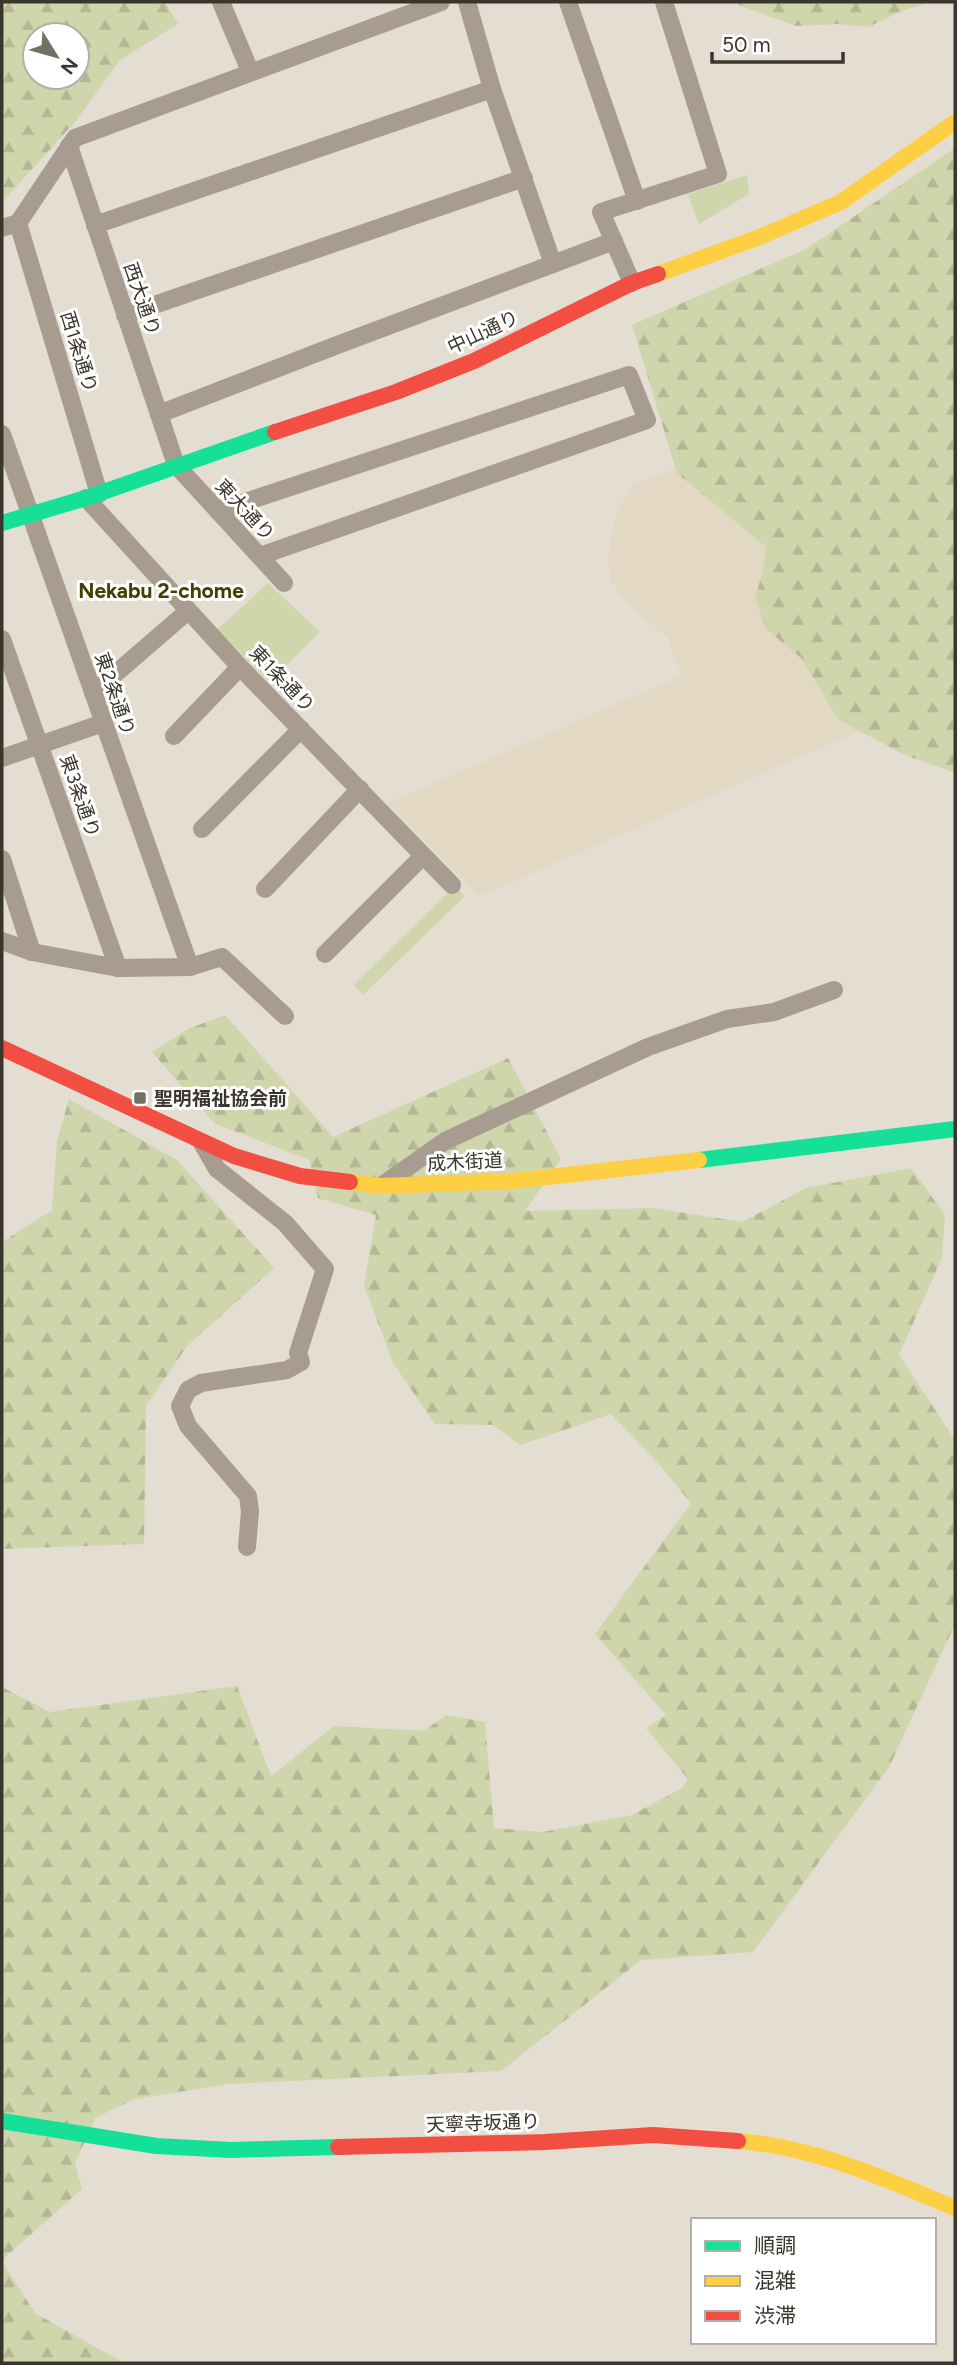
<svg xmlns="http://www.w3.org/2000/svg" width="957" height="2365" viewBox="0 0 957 2365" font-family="Figtree,'Noto Sans JP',sans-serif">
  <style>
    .built { fill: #e2d8c4 }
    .green { fill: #cfd6ac }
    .forest { fill: url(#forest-firs); fill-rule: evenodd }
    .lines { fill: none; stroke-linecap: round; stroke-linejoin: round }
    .street { stroke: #a89c91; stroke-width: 18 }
    .fast { stroke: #16e098; stroke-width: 16 }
    .slow { stroke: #ffcf43; stroke-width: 16 }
    .jam { stroke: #f24e42; stroke-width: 16 }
    .poi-dot { fill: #757067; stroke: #fff; stroke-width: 2.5 }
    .labels { text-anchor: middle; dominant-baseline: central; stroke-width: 6; stroke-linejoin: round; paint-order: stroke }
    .street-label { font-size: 19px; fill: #3a362e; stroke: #fff }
    .poi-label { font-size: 19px; font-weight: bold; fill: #3a362e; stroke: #fff; text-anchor: start }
    .neighbourhood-label { font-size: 21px; font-weight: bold; fill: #414000; stroke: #fff }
  </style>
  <defs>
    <pattern id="forest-firs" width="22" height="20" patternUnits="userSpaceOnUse" patternTransform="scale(1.75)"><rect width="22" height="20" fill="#cfd6ac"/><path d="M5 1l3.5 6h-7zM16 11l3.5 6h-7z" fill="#b2b894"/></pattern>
  </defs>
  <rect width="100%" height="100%" fill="#e3ddd2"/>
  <polygon class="built" points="694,461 775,549 864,729 479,896 388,803 682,676 667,637 640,615 611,583 608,555 616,513 633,485"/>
  <g class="green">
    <polygon points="747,175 749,194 699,224 688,194"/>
    <polygon points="268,583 320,632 270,682 217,630"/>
    <polygon points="455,886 465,896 363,995 354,985"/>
  </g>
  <g class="forest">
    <path d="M 2,2 L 165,2 L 178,24 L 120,60 L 75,122 L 2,202 ZM 77,35 L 77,77 L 35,77 L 35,35 Z"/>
    <polygon points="731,2 932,2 904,10 868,27 839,24 796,26"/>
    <polygon points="955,148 955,773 905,755 839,720 801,658 766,629 755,599 764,566 766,547 677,473 632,325 806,249"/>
    <polygon points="225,1015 333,1137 508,1058 561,1159 525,1211 653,1208 742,1222 806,1188 911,1168 945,1215 942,1258 899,1355 955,1440 955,1624 889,1767 753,1952 641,1960 501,2071 228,2084 135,2099 95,2118 75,2164 82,2189 2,2260 2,1687 50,1712 237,1686 271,1776 334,1726 423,1731 447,1715 485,1722 494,1828 543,1832 632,1815 682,1788 688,1779 646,1728 666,1715 595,1634 691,1503 659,1464 611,1414 520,1445 493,1425 435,1424 393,1363 364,1285 376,1215 318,1198 309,1160 214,1123 152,1052 188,1029"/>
    <polygon points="69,1099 177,1160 274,1268 187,1346 146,1406 144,1544 2,1549 2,1242 52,1210 57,1141"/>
    <polygon points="2,2262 35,2313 124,2363 2,2363"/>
  </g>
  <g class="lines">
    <g class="street">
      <polyline points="221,2 250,71"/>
      <polyline points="467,2 492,89 553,264"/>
      <polyline points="568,2 637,201"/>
      <polyline points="69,146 176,465 284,583"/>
      <polyline points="18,223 99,494"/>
      <polyline points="95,225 492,89"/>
      <polyline points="2,228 18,223 75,138 441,2"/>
      <polyline points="632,283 601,212 718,174 664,2"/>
      <polyline points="125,315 524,178"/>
      <polyline points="159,414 340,344 614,241"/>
      <polyline points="2,434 190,967"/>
      <polyline points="86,498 240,667 452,885"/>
      <polyline points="218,511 629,375 647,420 260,556"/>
      <polyline points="2,639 118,968"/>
      <polyline points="93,693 188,611"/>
      <polyline points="174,736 240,667"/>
      <polyline points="2,758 103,723"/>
      <polyline points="202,829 301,729"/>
      <polyline points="2,859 32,952"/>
      <polyline points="265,889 360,789"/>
      <polyline points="2,941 32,952 118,968 190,967 222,957 285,1016"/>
      <polyline points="325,954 423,856"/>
      <polyline points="202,1143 217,1169 285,1223 325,1269 298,1353 301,1362 287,1370 201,1383 188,1390 180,1406 188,1426 248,1496 250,1511 247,1547"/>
      <polyline points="384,1184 445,1141 648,1047 727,1019 774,1012 834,990"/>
    </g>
    <g class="fast">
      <polyline points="2,523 86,498 275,432"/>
      <polyline points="699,1160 955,1129"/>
      <polyline points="2,2121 156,2146 231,2150 338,2147"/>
    </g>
    <g class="slow">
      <polyline points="658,274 757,238 841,202 955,122"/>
      <polyline points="350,1182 381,1186 513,1181 699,1160"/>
      <path d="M 738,2141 C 815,2147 885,2179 955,2208"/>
    </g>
    <g class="jam">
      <polyline points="275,432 396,392 474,361 632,283 658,274"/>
      <polyline points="2,1048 234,1156 300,1176 350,1182"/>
      <polyline points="338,2147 545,2142 653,2135 738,2141"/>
    </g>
  </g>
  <rect class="poi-dot" x="133" y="1091" width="14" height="14" rx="3.5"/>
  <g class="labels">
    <g class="street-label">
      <text transform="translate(142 299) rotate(71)">西大通り</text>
      <text transform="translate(483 332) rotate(-25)">中山通り</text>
      <text transform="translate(79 352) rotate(73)">西1条通り</text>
      <text transform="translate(245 510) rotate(47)">東大通り</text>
      <text transform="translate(282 679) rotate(46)">東1条通り</text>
      <text transform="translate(115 694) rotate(71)">東2条通り</text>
      <text transform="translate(80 796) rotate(71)">東3条通り</text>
      <text transform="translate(465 1162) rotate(-3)">成木街道</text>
      <text transform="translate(483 2123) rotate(-2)">天寧寺坂通り</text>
    </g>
    <g class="poi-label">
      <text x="154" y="1098">聖明福祉協会前</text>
    </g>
    <g class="neighbourhood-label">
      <text x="161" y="590">Nekabu 2-chome</text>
    </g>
  </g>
  <rect width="957" height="2365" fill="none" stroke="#3a362e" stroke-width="7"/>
  <rect x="691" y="2218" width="245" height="126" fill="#ffffff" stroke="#b0afab" stroke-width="2"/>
  <rect x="705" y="2241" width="35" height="10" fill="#16e098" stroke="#b0afab" stroke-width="2"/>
  <text x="754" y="2253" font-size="21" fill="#3a362e">順調</text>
  <rect x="705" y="2276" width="35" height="10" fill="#ffcf43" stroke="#b0afab" stroke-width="2"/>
  <text x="754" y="2288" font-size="21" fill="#3a362e">混雑</text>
  <rect x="705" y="2311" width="35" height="10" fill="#f24e42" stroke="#b0afab" stroke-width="2"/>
  <text x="754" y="2323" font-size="21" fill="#3a362e">渋滞</text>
  <g transform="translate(56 56) rotate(127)"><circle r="33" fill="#ffffff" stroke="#b0afab" stroke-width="2"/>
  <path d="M0-5L12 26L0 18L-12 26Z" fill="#757067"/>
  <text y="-10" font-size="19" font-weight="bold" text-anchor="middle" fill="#3a362e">N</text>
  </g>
  <path d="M712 52v10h131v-10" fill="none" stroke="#3a362e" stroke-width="3.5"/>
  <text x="722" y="52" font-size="21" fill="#3a362e" stroke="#ffffff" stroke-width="5" paint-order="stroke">50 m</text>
</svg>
